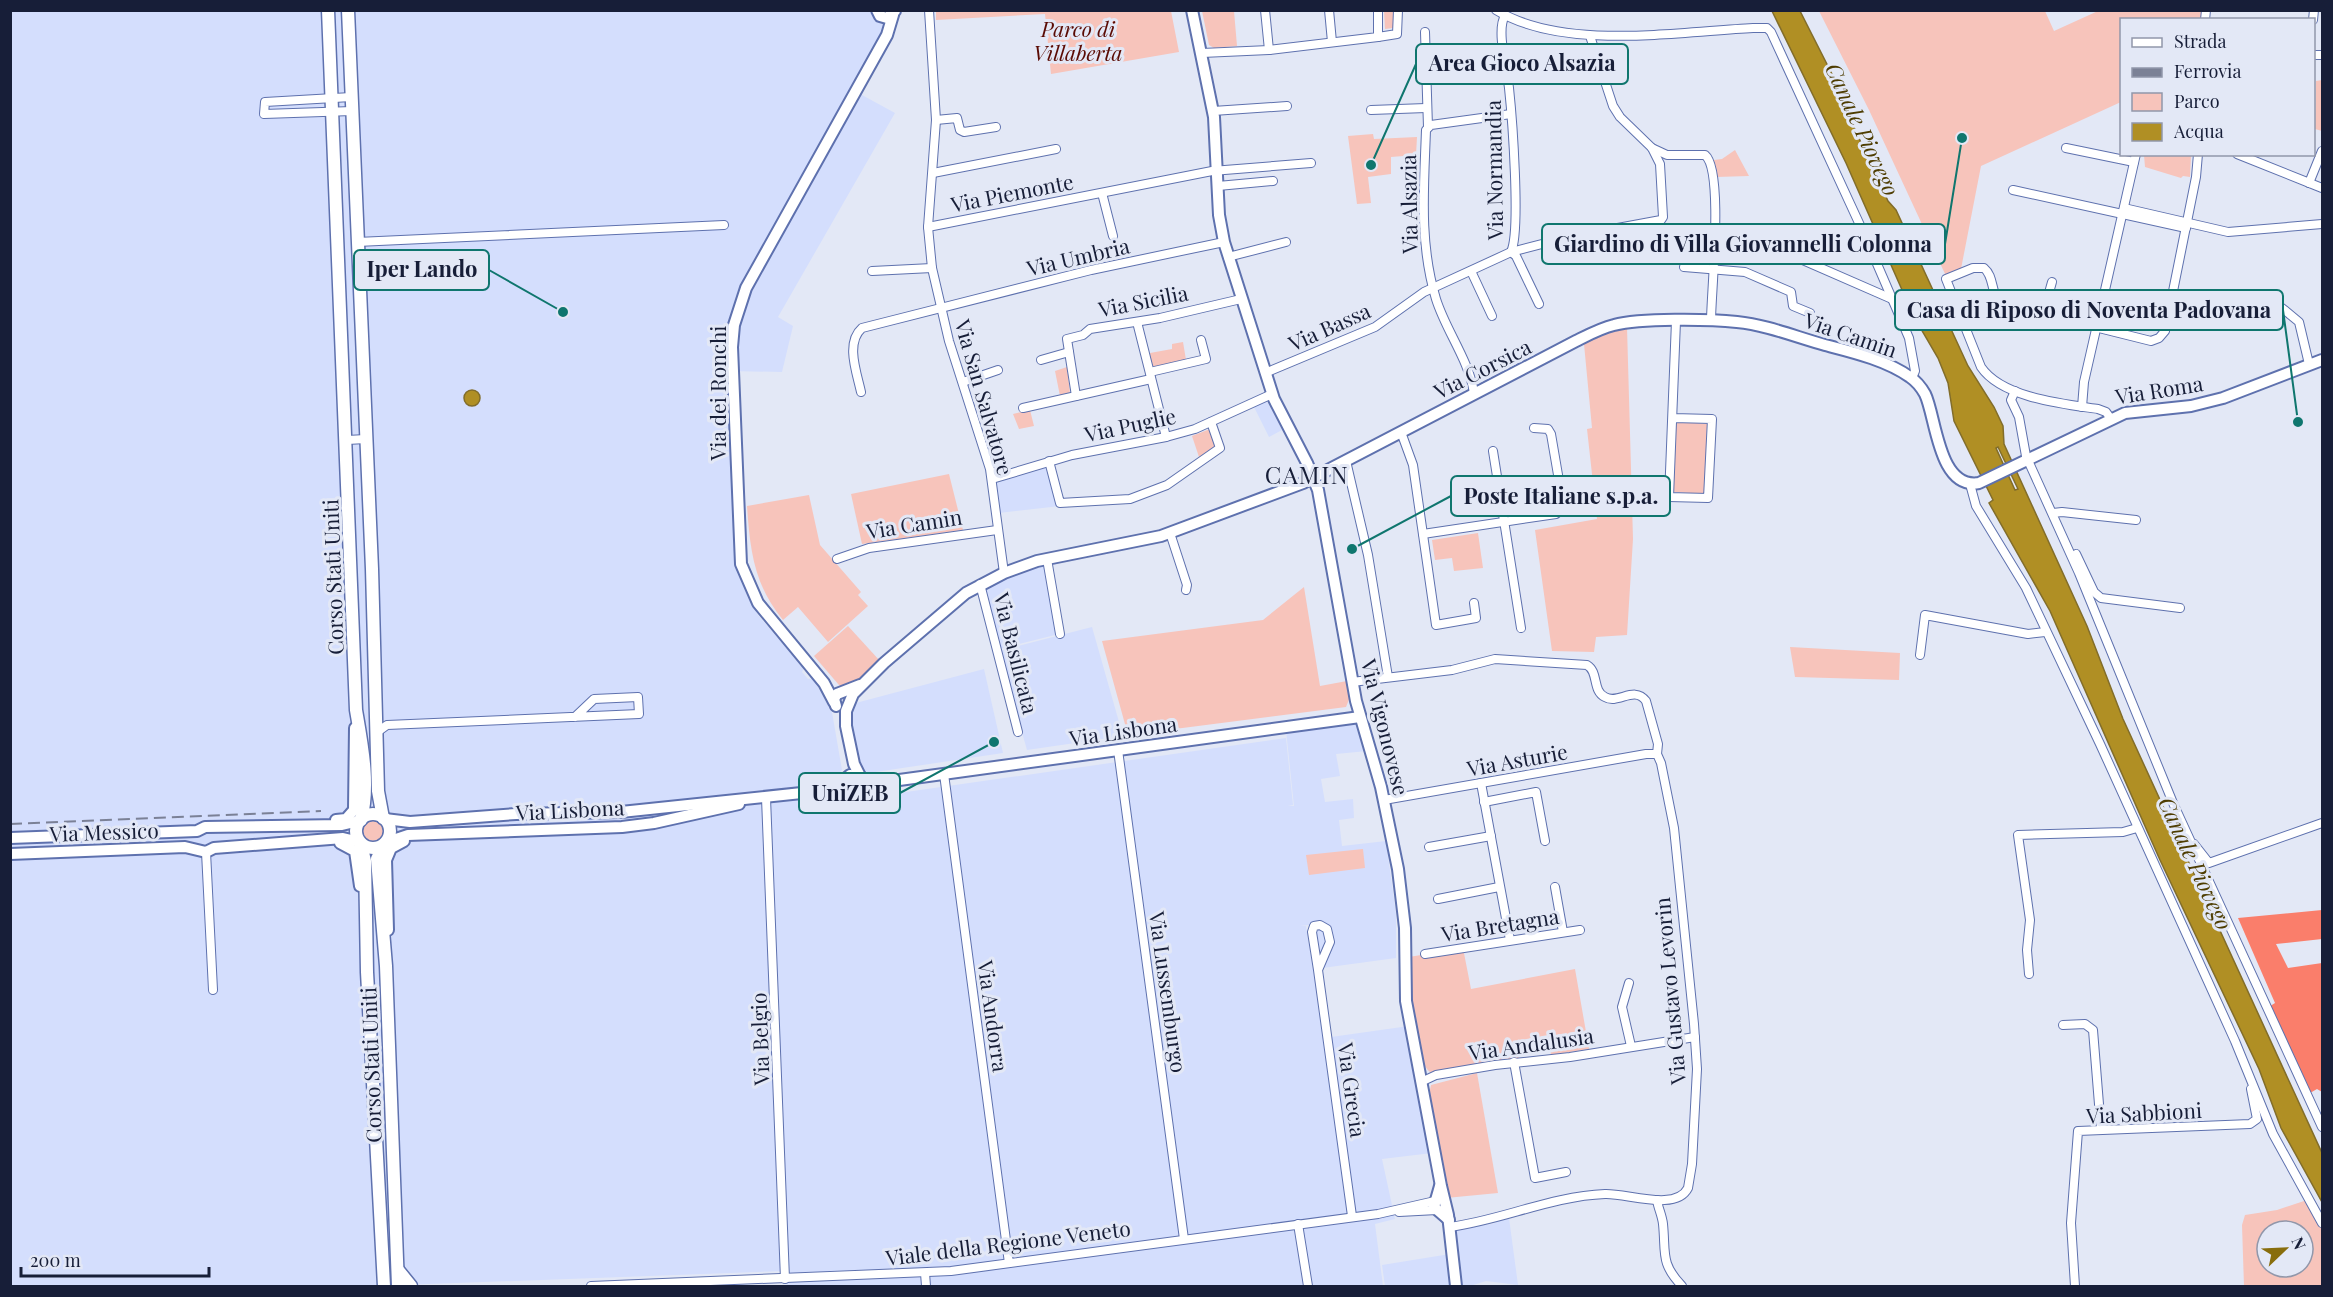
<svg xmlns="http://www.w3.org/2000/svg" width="2333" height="1297" viewBox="0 0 2333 1297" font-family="'Playfair Display',serif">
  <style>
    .built { fill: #d4defd }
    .green { fill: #f7c4bb; fill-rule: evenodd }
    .forest { fill: #fa7e6b }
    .water { fill: #b08f24; stroke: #826d2a; stroke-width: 1.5; fill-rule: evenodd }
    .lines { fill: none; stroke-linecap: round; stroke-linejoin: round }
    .street-casing { stroke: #5e71ae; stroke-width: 10 }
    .secondary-casing { stroke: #5e71ae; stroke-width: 14 }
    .primary-casing { stroke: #5e71ae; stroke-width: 15 }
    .street { stroke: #fff; stroke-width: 8 }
    .secondary { stroke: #fff; stroke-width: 10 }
    .primary { stroke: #fff; stroke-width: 12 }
    .rail { stroke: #7b8196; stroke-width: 2; stroke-dasharray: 12 6; stroke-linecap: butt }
    .labels { text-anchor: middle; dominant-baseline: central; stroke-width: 6; stroke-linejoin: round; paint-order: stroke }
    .park-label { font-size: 21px; font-style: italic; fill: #5a0b04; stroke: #e3e8f6 }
    .street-label { font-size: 21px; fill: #171e38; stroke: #e3e8f6 }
    .water-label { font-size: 22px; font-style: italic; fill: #4e3d02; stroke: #e3e8f6 }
    .quarter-label { font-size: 24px; letter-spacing: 1.5px; fill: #171e38; stroke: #e3e8f6 }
    .leader { fill: none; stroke: #0f766e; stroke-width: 2 }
    .callout-dot { fill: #0f766e; stroke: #e3e8f6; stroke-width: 2 }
    .callout { fill: #e3e8f6; stroke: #0f766e; stroke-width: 2 }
    .callout-label { font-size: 22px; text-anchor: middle; font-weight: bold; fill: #171e38 }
  </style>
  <rect width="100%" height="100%" fill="#e3e8f6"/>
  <g class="built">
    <polygon points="10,11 883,11 886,29 851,89 895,113 778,317 793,326 782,372 729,371 738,564 743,584 758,615 804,668 802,672 808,679 813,678 832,712 842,770 836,777 836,802 1286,738 1293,805 1288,806 1294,806 1286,730 1357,719 1367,751 1336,754 1340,776 1321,779 1325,802 1353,799 1354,818 1339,820 1342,846 1386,841 1396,914 1396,958 1315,969 1309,925 1300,926 1306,926 1324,1038 1409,1026 1432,1153 1382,1159 1395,1219 1375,1224 1383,1286 787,1286 785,1271 375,1286 11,1286"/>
    <polygon points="1265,402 1268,403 1282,430 1269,437 1254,407"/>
    <polygon points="1045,465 1060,506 999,513 996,480"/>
    <polygon points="1046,561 1059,634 999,649 980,584"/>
    <polygon points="1092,627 1123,736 1027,750 999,651"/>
    <polygon points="984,669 1003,753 869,773 865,771 858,761 850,711 852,704"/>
    <polygon points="1509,1218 1518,1285 1486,1281 1470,1286 1385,1286 1382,1265 1450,1254 1447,1231 1492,1224"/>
  </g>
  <g class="green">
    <polygon points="936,11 1171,11 1179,52 1051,74 1045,14 936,20"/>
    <polygon points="1202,11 1234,11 1237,46 1214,48 1209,45"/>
    <polygon points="1384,11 1393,11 1393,28 1385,29"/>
    <polygon points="1819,11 2045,11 2054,31 2098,11 2201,11 2201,19 2122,20 2121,102 1981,166 1961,269 1946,276 1869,110"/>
    <polygon points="2322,80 2322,131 2315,129 2316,81"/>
    <polygon points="1373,134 1374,139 1417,137 1416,155 1391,157 1391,174 1368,177 1371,203 1357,204 1348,136"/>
    <polygon points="1735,150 1749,176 1716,177 1714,160 1722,159"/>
    <polygon points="2144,155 2191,155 2190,177 2183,176 2181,178 2145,167"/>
    <polygon points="1627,327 1633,539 1627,635 1596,637 1594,652 1552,651 1535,530 1597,519 1587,429 1592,428 1584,344 1612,330"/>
    <polygon points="1183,342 1186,360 1152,367 1150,353 1172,349 1172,344"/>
    <polygon points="1067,367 1070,393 1060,396 1055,371"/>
    <polygon points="1030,410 1034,426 1019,429 1013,414"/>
    <polygon points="1676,421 1707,424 1705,494 1673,492"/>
    <polygon points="1210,429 1215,446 1199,457 1192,436"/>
    <polygon points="949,474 963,530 862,544 851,494"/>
    <path d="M 809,495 L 820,545 L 861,592 L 858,595 L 868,606 L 828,642 L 798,607 L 783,620 C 754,585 750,550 747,506 Z"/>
    <polygon points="1478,533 1483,568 1454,571 1452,558 1435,560 1432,540"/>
    <polygon points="1304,587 1320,686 1347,681 1350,697 1346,707 1128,735 1102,641 1263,620"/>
    <polygon points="848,626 880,661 849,689 839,685 814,656"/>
    <polygon points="1790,647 1900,653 1899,680 1795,677"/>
    <circle cx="373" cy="831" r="10"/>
    <polygon points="1363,849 1365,868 1309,875 1306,855"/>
    <path d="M 1463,948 L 1471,989 L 1575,969 L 1589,1049 L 1551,1055 L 1548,1035 L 1516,1041 L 1519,1060 L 1430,1072 C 1408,1052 1410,987 1409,957 Z"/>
    <polygon points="1477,1073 1498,1193 1446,1198 1429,1095 1431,1085"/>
    <path d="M 2307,1200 L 2322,1230 L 2322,1286 L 2244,1286 L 2242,1225 L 2245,1215 L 2277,1210 ZM 2267,1231 L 2303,1231 L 2303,1267 L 2267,1267 Z"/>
  </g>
  <polygon class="forest" points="2322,910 2322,939 2276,944 2288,968 2322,963 2322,1092 2317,1089 2310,1093 2267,1008 2275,1003 2238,918"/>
  <g class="water">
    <path d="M 1772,11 L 1800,11 L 1837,84 L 1839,95 L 1888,201 L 1896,210 L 1968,366 L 1994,407 L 2003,426 L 2004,444 L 2087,626 L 2123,719 L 2322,1153 L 2322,1202 L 2281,1128 L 2259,1069 L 2160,860 L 2050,611 L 1989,503 L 1993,500 L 1954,421 L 1948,383 L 1938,358 L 1914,317 L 1846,163 ZM 1998,447 L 2018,489 L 2015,490 L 1996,448 Z"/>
    <circle cx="472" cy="398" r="8"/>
  </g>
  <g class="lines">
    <g class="street-casing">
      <g id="street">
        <polyline points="929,10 936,120 928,227 932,268 949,341 990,469 1004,573"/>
        <polyline points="1265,10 1269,50"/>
        <polyline points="1329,10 1332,42"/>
        <path d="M 1496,10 C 1563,51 1677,32 1753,28 L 1767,28 L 1771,32 L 1865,236 L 1909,338 L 1915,371 L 1912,378"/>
        <path d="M 1505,16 C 1496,29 1507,70 1509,88 C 1512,116 1521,231 1511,252"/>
        <polyline points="2205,20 2206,10"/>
        <polyline points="2313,20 2314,10"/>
        <polyline points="1425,32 1428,127"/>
        <polyline points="1378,37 1397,34 1398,10"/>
        <polyline points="1202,53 1269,50 1378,37 1378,10"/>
        <polyline points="2316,55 2322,55"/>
        <polyline points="351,97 265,102 264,114 352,111"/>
        <polyline points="1371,110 1426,108"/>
        <polyline points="1213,111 1287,106"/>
        <polyline points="936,120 957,118 960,130 964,132 996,127"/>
        <path d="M 1652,148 L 1667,155 L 1705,155 C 1724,170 1711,293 1711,321"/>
        <polyline points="2066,148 2134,162"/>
        <polyline points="2237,154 2322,188"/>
        <polyline points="933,173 1056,149"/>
        <polyline points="2309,183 2322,151"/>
        <polyline points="1218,186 1273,181"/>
        <polyline points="2013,190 2186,228"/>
        <polyline points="1102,193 1113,236"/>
        <polyline points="2124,208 2228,232 2322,224"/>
        <polyline points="928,227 1212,171 1311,163"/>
        <polyline points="1715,233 1760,235 1766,244 1892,299"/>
        <polyline points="357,242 724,225"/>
        <polyline points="1511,252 1516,256 1539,304"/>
        <polyline points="1228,257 1286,242"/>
        <polyline points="1684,267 1745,272 1791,292 1793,306 1810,313"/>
        <polyline points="872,271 932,268"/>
        <polyline points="1471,271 1492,316"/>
        <polyline points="2282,308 2299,322 2309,364"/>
        <polyline points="2043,314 2052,282"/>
        <polyline points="1137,322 1166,437"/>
        <polyline points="1041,360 1069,352"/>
        <polyline points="1150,372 1206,359 1201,340"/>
        <polyline points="1265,373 1375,327 1424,292 1511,252 1569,237 1661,220 1663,217 1660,164 1652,148 1620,117 1613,106 1590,36"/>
        <polyline points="963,382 998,370"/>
        <polyline points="2015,391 2011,400 2019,417 2026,456 2079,573 2173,803 2322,1127"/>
        <path d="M 861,392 C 857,373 845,343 862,328 L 1091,270 L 1224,242"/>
        <path d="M 1474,393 C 1469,360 1446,331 1436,299 C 1419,243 1424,188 1426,130 L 1431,125 L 1511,114"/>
        <polyline points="1076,396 1067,339 1083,335 1090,329 1160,318 1241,299"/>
        <polyline points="2082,407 2084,382 2136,154"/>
        <polyline points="1023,408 1151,379"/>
        <polyline points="1673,418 1712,419 1708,498 1669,497 1676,321"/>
        <path d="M 2111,419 L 2106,412 L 2098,409 C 2064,404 2002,398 1981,367 L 1946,279 L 1973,268 L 1984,268 C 1995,277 1990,295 2002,304 L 2151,341 L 2159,338 L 2165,331 L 2196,177 L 2198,154"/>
        <polyline points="1401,432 1413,465 1436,625 1476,618 1474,603"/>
        <polyline points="347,440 366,439"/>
        <polyline points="1493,451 1521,628"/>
        <polyline points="1049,461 1060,503 1130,499 1167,485 1220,448 1211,422"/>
        <polyline points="1346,461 1368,555 1388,677"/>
        <polyline points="992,479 1072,455 1166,437 1195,429 1272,394"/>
        <polyline points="1970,484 1976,506 2026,588 2100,744 2235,1041 2273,1134 2322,1223"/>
        <polyline points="2053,513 2062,512 2136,520"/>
        <polyline points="1170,533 1187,585 1186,590"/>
        <polyline points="1423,534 1556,514 1561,510 1563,504 1551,434 1548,429 1534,428"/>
        <polyline points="2076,554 2094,592 2101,598 2180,608"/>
        <polyline points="837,559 869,548 997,530"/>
        <polyline points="1047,559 1060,634"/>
        <polyline points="980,584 1018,732"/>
        <polyline points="1920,655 1925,615 2028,634 2045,632"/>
        <path d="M 1352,682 L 1452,670 L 1495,659 L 1587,665 C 1599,672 1592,691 1605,697 C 1618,705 1634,685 1646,701 L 1658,744 L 1657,754 L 1661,763 L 1674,828 L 1694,1024 L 1697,1069 L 1692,1164 L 1688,1188 C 1676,1212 1627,1193 1605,1194 C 1552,1196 1502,1220 1450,1227"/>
        <polyline points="376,733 387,725 639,714 638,697 594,699 575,717"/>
        <polyline points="1118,750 1184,1239"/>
        <polyline points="944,774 1009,1263"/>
        <polyline points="1481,783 1510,940"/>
        <polyline points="766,798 785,1279"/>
        <polyline points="1384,800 1646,754 1657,754"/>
        <polyline points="1484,802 1536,792 1545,841"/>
        <polyline points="2194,844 2209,863 2322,823"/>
        <polyline points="1429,847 1491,836"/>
        <polyline points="206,852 213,990"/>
        <polyline points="1555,887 1563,932"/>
        <polyline points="1438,899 1499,887"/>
        <polyline points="1425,954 1580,930"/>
        <polyline points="1318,970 1312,932 1314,926 1320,925 1327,929 1330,942 1318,970 1352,1216"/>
        <polyline points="2029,974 2027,950 2030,920 2018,835 2123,832 2137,828"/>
        <polyline points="1629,983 1622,1007 1631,1046"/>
        <polyline points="2063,1025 2085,1024 2093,1030 2101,1129"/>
        <polyline points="1514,1062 1535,1178 1566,1172"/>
        <polyline points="1421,1082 1436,1075 1495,1065 1570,1057 1695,1037"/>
        <path d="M 1657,1200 C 1658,1208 1662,1215 1663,1224 C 1666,1253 1660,1263 1682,1286"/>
        <polyline points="1399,1212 1437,1210"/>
        <polyline points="1298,1224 1308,1286"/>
        <polyline points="925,1273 926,1286"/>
        <polyline points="591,1286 951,1271 1378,1214 1435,1201"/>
        <polyline points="2075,1286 2071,1223 2078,1131 2250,1124 2257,1119 2251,1089"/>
      </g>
    </g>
    <g class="secondary-casing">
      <g id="secondary">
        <polyline points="877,10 880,16 887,18 895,11"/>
        <polyline points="1192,10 1214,117 1219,215 1224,242 1274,399 1307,463 1318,490 1356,701 1381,787 1398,869 1405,928 1406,1001 1441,1186 1448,1215 1456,1286"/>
        <polyline points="834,702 824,683 758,603 741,564 732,347 734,325 746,288 887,35 893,15"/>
        <polyline points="836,706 834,699 837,694 860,685"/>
        <polyline points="862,779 891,781"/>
        <polyline points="820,788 839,784 850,775 860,776"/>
        <polyline points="859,792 892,781 1360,717"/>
        <path d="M 385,819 L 410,822 L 516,814 L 621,812 L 811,792 L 857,793 L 862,789 L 863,782 L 854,764 L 846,726 L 846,711 L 853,694 L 884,663 L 966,593 L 1004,573 L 1037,561 L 1161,536 L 1303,483 L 1576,341 C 1588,335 1601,328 1614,325 C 1640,318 1709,319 1737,322 C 1767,325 1796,337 1825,345 C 1852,352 1886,360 1910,377 C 1916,381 1921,387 1925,394 C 1936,416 1938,490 1979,483 L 2125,413 L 2191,406 L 2223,398 L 2322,360"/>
        <polyline points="336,820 346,819 354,810 355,728"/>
        <polyline points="10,838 197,831 205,827 342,825 359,821"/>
        <polyline points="387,842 408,835 622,827 654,823 739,804"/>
        <polyline points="340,843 355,851 360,886"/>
        <polyline points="10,854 185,847 206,852 214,848 343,838 360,842"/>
        <polyline points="388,930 386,860 391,848 404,841"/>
        <polyline points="1440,1186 1434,1207 1449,1220"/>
      </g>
    </g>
    <g class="primary-casing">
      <g id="primary">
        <path d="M 328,10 L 356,710 C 362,745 370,785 361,820"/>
        <polyline points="348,10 372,569 378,791 383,818"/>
        <circle cx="373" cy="831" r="17"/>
        <polyline points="361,844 365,861 367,972 384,1286"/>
        <polyline points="384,845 377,859 386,966 398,1286"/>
        <polyline points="398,1270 411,1286"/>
      </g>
    </g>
    <use href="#street" class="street"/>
    <use href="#secondary" class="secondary"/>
    <use href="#primary" class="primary"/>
    <polyline class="rail" points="10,824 321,811"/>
  </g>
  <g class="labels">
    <g class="park-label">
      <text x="1078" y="28">Parco di<tspan x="1078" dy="24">Villaberta</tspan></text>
    </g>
    <g class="street-label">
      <text transform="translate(1493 170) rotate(-91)">Via Normandia</text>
      <text transform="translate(1012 192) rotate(-11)">Via Piemonte</text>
      <text transform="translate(1408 204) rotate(-91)">Via Alsazia</text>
      <text transform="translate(1078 256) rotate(-13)">Via Umbria</text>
      <text transform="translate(1143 300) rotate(-11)">Via Sicilia</text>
      <text transform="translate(1329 326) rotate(-24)">Via Bassa</text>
      <text transform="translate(1851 334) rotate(19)">Via Camin</text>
      <text transform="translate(1482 368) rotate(-27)">Via Corsica</text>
      <text transform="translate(2159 389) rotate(-9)">Via Roma</text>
      <text transform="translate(717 393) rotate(-90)">Via dei Ronchi</text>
      <text transform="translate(985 397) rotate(74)">Via San Salvatore</text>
      <text transform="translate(1130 424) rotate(-12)">Via Puglie</text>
      <text transform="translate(914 523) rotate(-9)">Via Camin</text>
      <text transform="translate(332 577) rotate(-92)">Corso Stati Uniti</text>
      <text transform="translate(1017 653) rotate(76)">Via Basilicata</text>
      <text transform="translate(1386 727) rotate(76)">Via Vigonovese</text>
      <text transform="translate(1123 730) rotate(-8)">Via Lisbona</text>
      <text transform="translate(1517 759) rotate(-10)">Via Asturie</text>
      <text transform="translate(570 809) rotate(-3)">Via Lisbona</text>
      <text transform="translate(104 831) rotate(-2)">Via Messico</text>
      <text transform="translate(1500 924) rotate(-9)">Via Bretagna</text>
      <text transform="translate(1669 991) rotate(-95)">Via Gustavo Levorin</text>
      <text transform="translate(1169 992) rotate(82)">Via Lussemburgo</text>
      <text transform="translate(994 1016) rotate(82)">Via Andorra</text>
      <text transform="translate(759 1039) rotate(-92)">Via Belgio</text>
      <text transform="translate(1531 1043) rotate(-8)">Via Andalusia</text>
      <text transform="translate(370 1065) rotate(-92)">Corso Stati Uniti</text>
      <text transform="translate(1353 1090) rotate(82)">Via Grecia</text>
      <text transform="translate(2144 1112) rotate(-3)">Via Sabbioni</text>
      <text transform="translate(1008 1242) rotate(-7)">Viale della Regione Veneto</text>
    </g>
    <g class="water-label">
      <text transform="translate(1863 129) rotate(65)">Canale Piovego</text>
      <text transform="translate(2196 863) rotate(65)">Canale Piovego</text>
    </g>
    <g class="quarter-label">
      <text x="1307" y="474">CAMIN</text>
    </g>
  </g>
  <path class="leader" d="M1371 165L1416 64M1962 138L1945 244M563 312L489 270M2298 422L2283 310M1352 549L1451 496M994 742L900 793"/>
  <g class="callout-dot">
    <circle cx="1371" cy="165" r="6"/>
    <circle cx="1962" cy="138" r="6"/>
    <circle cx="563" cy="312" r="6"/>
    <circle cx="2298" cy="422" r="6"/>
    <circle cx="1352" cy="549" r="6"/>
    <circle cx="994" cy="742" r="6"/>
  </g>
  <g class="callout">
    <rect x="1416" y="44" width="212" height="40" rx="6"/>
    <rect x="1542" y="224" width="403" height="40" rx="6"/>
    <rect x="354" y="250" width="135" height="40" rx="6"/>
    <rect x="1895" y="290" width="388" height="40" rx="6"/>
    <rect x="1451" y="476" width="219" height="40" rx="6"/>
    <rect x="799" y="773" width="101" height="40" rx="6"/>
  </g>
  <g class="callout-label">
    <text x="1522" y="71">Area Gioco Alsazia</text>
    <text x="1743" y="252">Giardino di Villa Giovannelli Colonna</text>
    <text x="422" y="277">Iper Lando</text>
    <text x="2089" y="318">Casa di Riposo di Noventa Padovana</text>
    <text x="1561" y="504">Poste Italiane s.p.a.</text>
    <text x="850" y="801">UniZEB</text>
  </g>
  <rect width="2333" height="1297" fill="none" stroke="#171e38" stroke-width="24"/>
  <rect x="2120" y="18" width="195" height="138" fill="#e3e8f6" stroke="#9197aa" stroke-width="1.5"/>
  <rect x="2132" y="38" width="30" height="9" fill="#ffffff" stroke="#9197aa" stroke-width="1.5"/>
  <text x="2174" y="48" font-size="18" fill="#171e38">Strada</text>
  <rect x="2132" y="68" width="30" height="9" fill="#7b8196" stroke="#9197aa" stroke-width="1.5"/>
  <text x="2174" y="78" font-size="18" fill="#171e38">Ferrovia</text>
  <rect x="2132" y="93" width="30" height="18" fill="#f7c4bb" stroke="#9197aa" stroke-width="1.5"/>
  <text x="2174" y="108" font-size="18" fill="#171e38">Parco</text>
  <rect x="2132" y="123" width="30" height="18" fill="#b08f24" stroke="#9197aa" stroke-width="1.5"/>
  <text x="2174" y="138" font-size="18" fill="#171e38">Acqua</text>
  <g transform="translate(2285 1249) rotate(67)"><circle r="28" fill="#e3e8f6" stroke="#9197aa" stroke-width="1.5"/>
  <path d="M0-4.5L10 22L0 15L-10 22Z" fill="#886d0c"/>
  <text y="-9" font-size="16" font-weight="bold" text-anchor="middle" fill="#171e38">N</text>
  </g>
  <path d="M21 1267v9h188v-9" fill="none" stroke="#171e38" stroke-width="3"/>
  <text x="30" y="1267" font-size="18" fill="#171e38" stroke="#e3e8f6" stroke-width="4.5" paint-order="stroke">200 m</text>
</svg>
